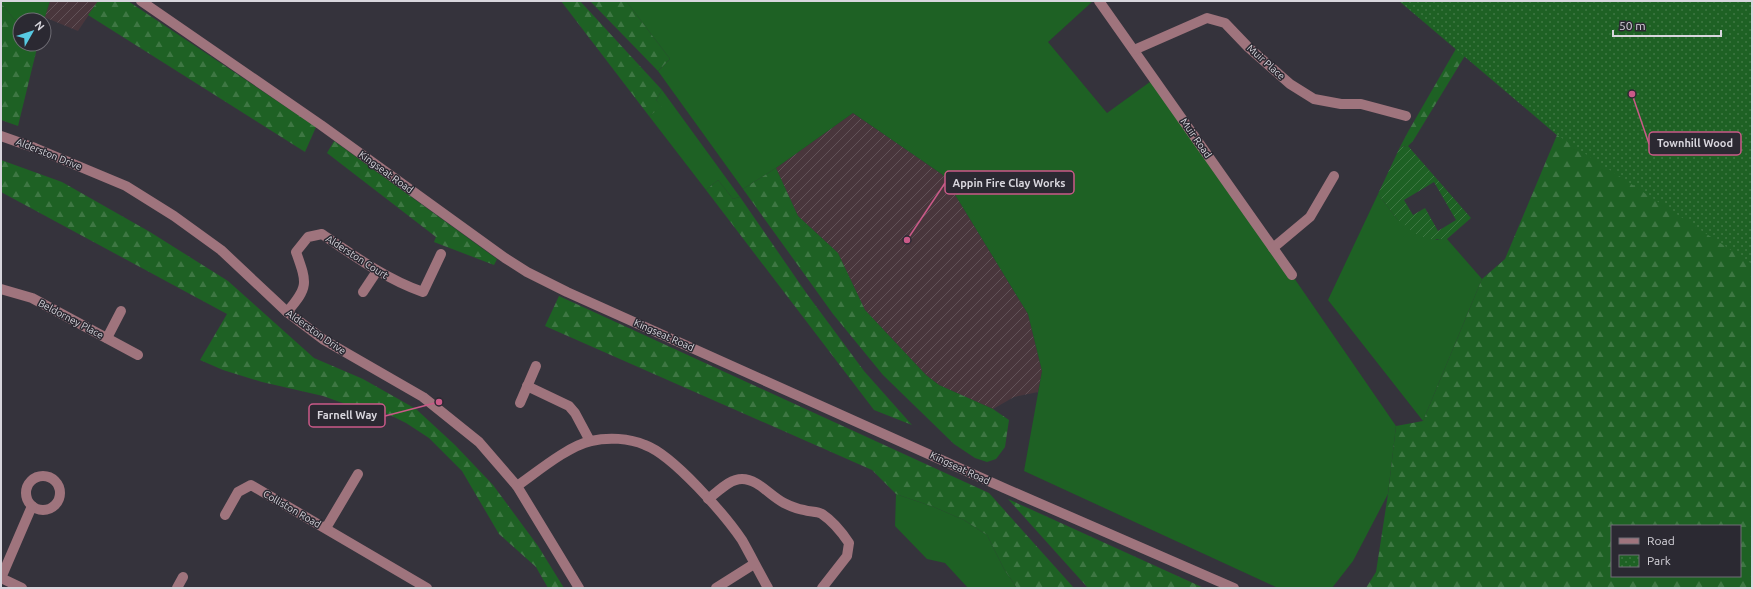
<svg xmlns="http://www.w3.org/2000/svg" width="1753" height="589" viewBox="0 0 1753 589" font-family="Ubuntu,sans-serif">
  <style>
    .industrial { fill: url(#industrial-furrows) }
    .grass { fill: #1e6124 }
    .forest { fill: url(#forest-firs); fill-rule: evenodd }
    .park { fill: url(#park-dots) }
    .garden { fill: url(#garden-furrows); fill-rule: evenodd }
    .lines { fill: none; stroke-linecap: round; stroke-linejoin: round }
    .minor { stroke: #9f747d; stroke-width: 10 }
    .labels { text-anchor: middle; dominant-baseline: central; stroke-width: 3; stroke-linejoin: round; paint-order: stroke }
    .street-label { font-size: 10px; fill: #d8d6dd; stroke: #2b2932 }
    .leader { fill: none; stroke: #ca5a88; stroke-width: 1.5 }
    .callout-dot { fill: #ca5a88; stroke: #2b2932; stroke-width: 1.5 }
    .callout { fill: #2b2932; stroke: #ca5a88; stroke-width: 1.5 }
    .callout-label { font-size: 11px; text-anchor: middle; font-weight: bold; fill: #d8d6dd }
  </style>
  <defs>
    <pattern id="industrial-furrows" width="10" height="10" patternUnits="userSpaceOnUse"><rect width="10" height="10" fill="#49363c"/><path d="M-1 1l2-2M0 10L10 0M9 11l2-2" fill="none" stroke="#625258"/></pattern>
    <pattern id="forest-firs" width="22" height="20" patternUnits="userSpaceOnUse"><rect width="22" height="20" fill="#1e6124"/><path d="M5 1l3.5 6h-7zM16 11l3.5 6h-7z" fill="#3e7743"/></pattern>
    <pattern id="park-dots" width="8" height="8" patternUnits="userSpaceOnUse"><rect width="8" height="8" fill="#1e6124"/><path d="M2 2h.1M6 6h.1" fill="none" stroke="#3e7743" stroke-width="1.8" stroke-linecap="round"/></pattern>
    <pattern id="garden-furrows" width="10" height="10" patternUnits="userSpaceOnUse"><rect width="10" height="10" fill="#1e6124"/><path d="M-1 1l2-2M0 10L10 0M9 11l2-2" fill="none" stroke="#3e7743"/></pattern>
  </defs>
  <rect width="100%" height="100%" fill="#35333c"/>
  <g class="industrial">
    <polygon points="50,1 98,1 78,31 44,17"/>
    <polygon points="853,113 943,175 1028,314 1042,371 1038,392 1014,397 993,409 939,385 926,375 865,310 838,253 798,216 776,168"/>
  </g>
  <g class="grass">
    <polygon points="2,1 50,1 44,20 20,20 20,21 14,19 1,3"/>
    <polygon points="626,1 1093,1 1048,42 1107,113 1154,79 1292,275 1396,426 1388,494 1353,561 1332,588 1278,588 1024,471 1042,371 1028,314 943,175 853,113 776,168 743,189 658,71 670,59"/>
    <polygon points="662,90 740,197 733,199 718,180 706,190 649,116 661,107 656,100"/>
    <polygon points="1378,194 1397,219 1437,240 1443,238 1447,239 1482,279 1423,421 1328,300"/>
    <polygon points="896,494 934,507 964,520 987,535 1004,569 1017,588 968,588 945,563 927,559 895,526"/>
  </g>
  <g class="forest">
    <polygon points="98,1 128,1 316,127 305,152 88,15"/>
    <polygon points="561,1 580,1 662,90 656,100 662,107 649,116"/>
    <polygon points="590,1 626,1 670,59 658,71"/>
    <path d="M 1752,1 L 1752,588 L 1366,588 L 1376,572 L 1388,494 L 1396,426 L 1423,421 L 1482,279 L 1505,259 L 1557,135 L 1466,54 L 1413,141 L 1408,146 L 1400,147 L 1409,130 L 1457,47 ZM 1612,526 L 1740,526 L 1740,576 L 1612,576 Z"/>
    <polygon points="1,3 14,19 20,21 20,44 38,44 18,126 1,120"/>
    <polygon points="334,141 497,259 494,265 434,242 436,237 327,153"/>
    <polygon points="1,160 62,182 150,232 228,281 314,358 363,379 416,409 455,445 493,485 538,546 564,588 548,588 536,567 499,534 462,471 429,438 406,423 382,411 365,411 323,396 262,382 223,370 200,360 227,314 1,192"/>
    <polygon points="776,168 798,216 838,253 865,310 926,375 939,385 993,409 1009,420 1005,447 996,459 987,462 975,458 954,444 883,375 833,314 743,189"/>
    <polygon points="718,180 733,199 740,197 807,294 864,371 912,425 874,410 706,190"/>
    <polygon points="559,296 989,493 1074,588 1017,588 1004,569 987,535 964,520 934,507 896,494 872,470 545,326"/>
    <polygon points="1008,499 1204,588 1088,588"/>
  </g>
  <polygon class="park" points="1399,1 1752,1 1752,264 1557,135"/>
  <path class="garden" d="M 1408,146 L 1471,218 L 1447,239 L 1427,239 L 1414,233 L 1397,219 L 1378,194 L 1400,147 ZM 1434,182 L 1456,220 L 1438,231 L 1425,208 L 1413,215 L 1404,200 Z"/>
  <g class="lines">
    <g class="minor">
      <polyline points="141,1 321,125 505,258 527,272 567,292 1004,488 1234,588"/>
      <polyline points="1099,1 1292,275"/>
      <polyline points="1134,50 1207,18 1225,23 1248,47 1290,84 1314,99 1341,104 1361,104 1406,116"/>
      <polyline points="1,136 35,148 126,186 174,216 221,250 287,312 324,340 423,397 479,442 517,486 579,588"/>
      <polyline points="1273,248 1310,217 1334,176"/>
      <polyline points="1,289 32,298 138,355"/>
      <polyline points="363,292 377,271"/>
      <path d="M 287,312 C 309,287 307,283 296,252 L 308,237 L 322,234 C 354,256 386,279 423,292 L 441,254"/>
      <polyline points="107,338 121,311"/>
      <polyline points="527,386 569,406 575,413 590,441"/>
      <polyline points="520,403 536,366"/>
      <circle cx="43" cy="493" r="17"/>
      <path d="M 517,486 C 537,472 568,446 591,441 C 608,437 629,438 645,445 C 673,455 725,515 742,540 C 751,556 759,572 768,588"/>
      <path d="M 708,499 C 718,492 729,479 742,479 C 758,479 770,496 784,503 C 790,506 797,509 804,510 C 810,512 817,511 822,514 C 834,522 841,531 849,543 L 847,556 L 822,588"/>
      <polyline points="225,515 238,492 251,485 427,588"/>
      <polyline points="326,528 358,474"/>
      <polyline points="1,578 32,506"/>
      <polyline points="1,578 22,588"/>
      <polyline points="177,588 183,577"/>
      <polyline points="716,588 754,564"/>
    </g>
  </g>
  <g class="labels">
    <g class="street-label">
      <text transform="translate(1266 62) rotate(42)">Muir Place</text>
      <text transform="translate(1196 138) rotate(55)">Muir Road</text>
      <text transform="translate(49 154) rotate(22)">Alderston Drive</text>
      <text transform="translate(386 172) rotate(36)">Kingseat Road</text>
      <text transform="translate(357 257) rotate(33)">Alderston Court</text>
      <text transform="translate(71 319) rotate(28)">Beldorney Place</text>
      <text transform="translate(316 332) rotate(35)">Alderston Drive</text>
      <text transform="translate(664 335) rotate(24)">Kingseat Road</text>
      <text transform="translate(960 468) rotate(25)">Kingseat Road</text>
      <text transform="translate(292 509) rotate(30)">Colliston Road</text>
    </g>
  </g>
  <path class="leader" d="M1632 94L1649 144M907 240L945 183M439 402L385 416"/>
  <g class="callout-dot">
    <circle cx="1632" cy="94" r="4"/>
    <circle cx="907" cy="240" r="4"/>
    <circle cx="439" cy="402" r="4"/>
  </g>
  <g class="callout">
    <rect x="1649" y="132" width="92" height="23" rx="4"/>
    <rect x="945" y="171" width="129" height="23" rx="4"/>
    <rect x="309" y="404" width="76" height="23" rx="4"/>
  </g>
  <g class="callout-label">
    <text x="1695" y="147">Townhill Wood</text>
    <text x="1009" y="187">Appin Fire Clay Works</text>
    <text x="347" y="419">Farnell Way</text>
  </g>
  <rect width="1753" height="589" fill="none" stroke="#d8d6dd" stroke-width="4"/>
  <rect x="1611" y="525" width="130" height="52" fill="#2b2932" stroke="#706e76"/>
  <rect x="1619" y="538" width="20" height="6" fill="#9f747d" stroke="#706e76"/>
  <text x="1647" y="545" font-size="12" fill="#d8d6dd">Road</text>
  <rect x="1619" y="555" width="20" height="12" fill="url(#park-dots)" stroke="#706e76"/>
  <text x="1647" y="565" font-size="12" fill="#d8d6dd">Park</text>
  <g transform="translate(32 32) rotate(51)"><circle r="19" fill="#2b2932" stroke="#706e76"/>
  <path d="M0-3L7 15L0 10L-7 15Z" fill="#57c9e2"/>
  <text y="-6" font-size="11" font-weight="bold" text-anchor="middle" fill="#d8d6dd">N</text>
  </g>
  <path d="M1613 30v6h108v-6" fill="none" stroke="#d8d6dd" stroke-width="2"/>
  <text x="1619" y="30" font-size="12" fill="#d8d6dd" stroke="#2b2932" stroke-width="3" paint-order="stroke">50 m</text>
</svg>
